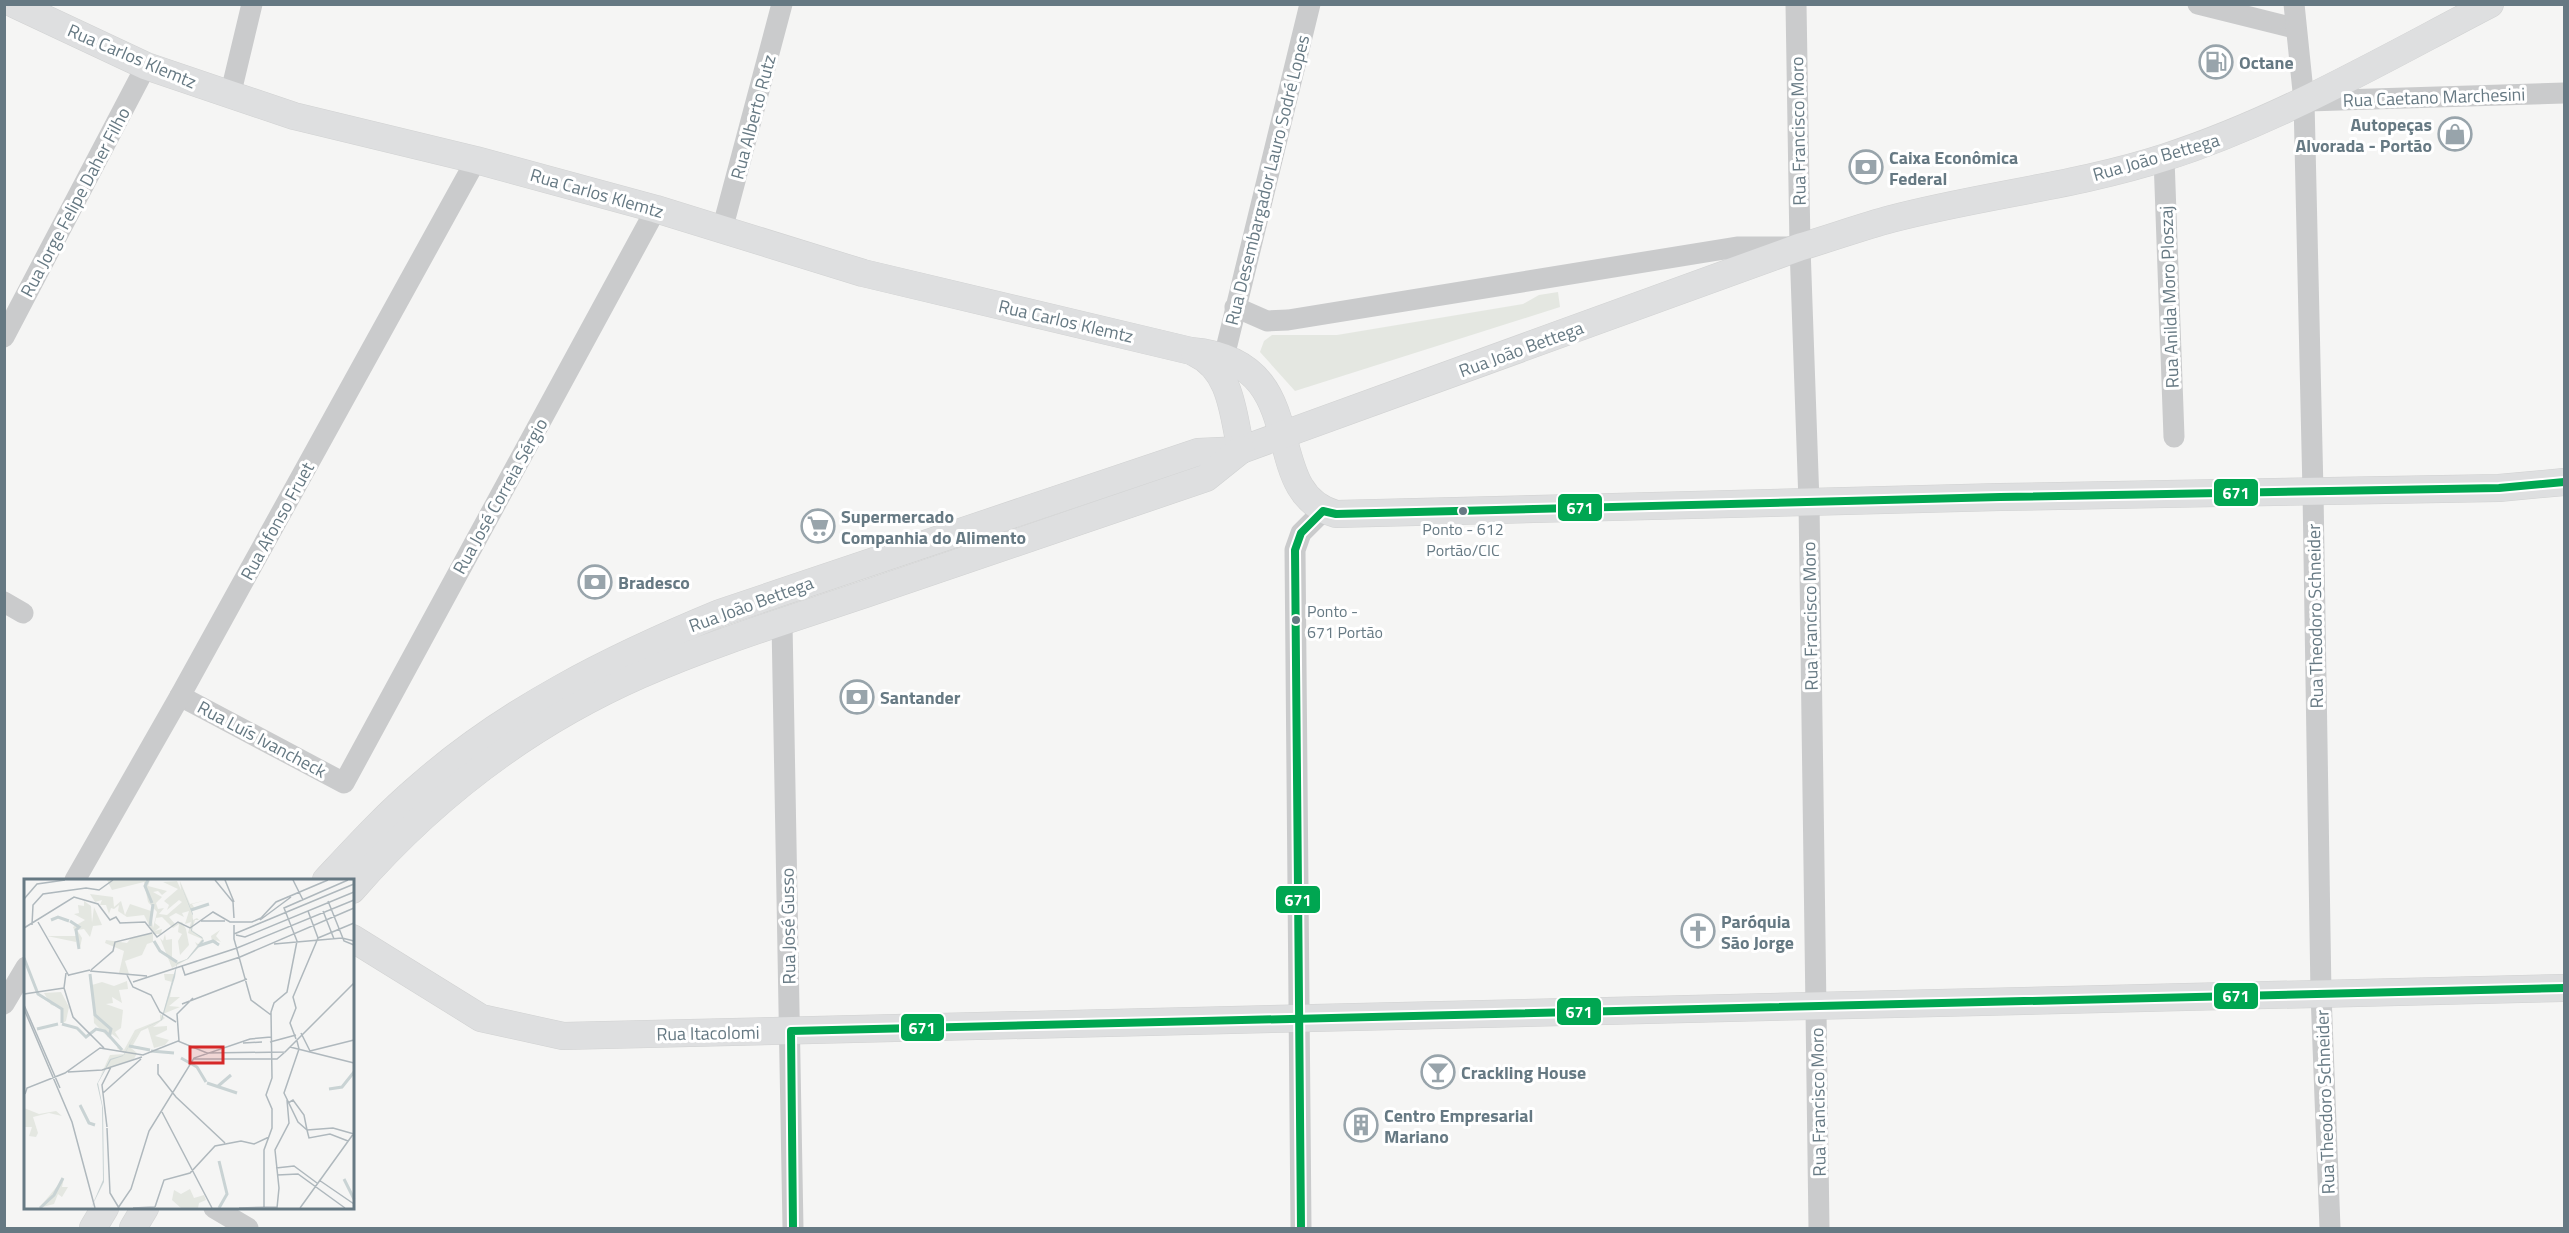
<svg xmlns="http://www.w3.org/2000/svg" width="2569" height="1233" viewBox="0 0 2569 1233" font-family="'Titillium Web',sans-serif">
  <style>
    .green { fill: #e4e7e1 }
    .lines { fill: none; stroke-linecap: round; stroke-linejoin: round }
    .major-casing { stroke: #d1d2d2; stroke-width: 28 }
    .minor { stroke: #cacbcc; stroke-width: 21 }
    .major { stroke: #dedfe0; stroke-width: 27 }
    .bus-1-casing { stroke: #fff; stroke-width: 12 }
    .bus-1 { stroke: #00a651; stroke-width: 8 }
    .bus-dot { fill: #667983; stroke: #fff; stroke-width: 2 }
    .labels { text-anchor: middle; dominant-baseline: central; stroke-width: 6; stroke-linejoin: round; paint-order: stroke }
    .bus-label { font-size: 16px; fill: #667983; stroke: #fff }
    .street-label { font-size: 18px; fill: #667983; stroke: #fff }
    .poi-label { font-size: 18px; font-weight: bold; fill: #667983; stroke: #fff; text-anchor: start }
    .inset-river { fill: none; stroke: #c9d3d4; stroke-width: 3 }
    .inset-road { fill: none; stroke: #afb8bd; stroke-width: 1.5 }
    .view { fill: #d62828; fill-opacity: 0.15; stroke: #d62828; stroke-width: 3 }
    .inset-edge { fill: none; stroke: #667983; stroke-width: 3 }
    .line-badge { stroke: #fff; stroke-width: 2 }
    .badge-label { font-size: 16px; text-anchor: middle; font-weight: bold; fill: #fff }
  </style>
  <rect width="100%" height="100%" fill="#f5f5f4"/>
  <polygon class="green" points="1558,292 1560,307 1295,391 1260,352 1264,341 1272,335 1337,335 1523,304 1539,295"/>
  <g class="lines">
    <g class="major-casing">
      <g id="major">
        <path d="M 14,4 L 146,66 L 294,116 L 476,160 L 656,209 L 863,273 L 1191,351 C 1318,362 1255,492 1336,514 L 2000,497 L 2499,488 L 2564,482"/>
        <path d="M 1195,353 C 1232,370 1233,415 1241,450"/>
        <path d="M 326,880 C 356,848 385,816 419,787 C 506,710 613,657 720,613 L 1198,452 L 1241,450 L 1800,247 C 1831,238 1861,227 1891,219 C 1982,195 2077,186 2166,157 C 2280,120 2384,59 2490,4"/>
        <path d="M 352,890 C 432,798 529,724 640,675 C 717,641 798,617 877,590 C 987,553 1096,515 1206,478 L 1241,450"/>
        <polyline points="352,938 481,1018 563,1036 2564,988"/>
        <polyline points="93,1228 105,1208"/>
        <polyline points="133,1228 145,1208"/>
      </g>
    </g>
    <g class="minor">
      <polyline points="1796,4 1800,247 1809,502 1819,1228"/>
      <polyline points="2198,4 2294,28"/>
      <polyline points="2294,4 2304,101 2313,492 2321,994 2330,1228"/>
      <polyline points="230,96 252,4"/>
      <polyline points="2308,101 2564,93"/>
      <polyline points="2164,158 2174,437"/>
      <polyline points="722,230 782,4"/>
      <polyline points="1235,307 1267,321 1288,320 1737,247 1788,247"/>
      <polyline points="4,337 146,66"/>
      <polyline points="1224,357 1310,4"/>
      <polyline points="4,602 23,613"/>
      <polyline points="782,623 793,1228"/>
      <polyline points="180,696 344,783 656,209"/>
      <polyline points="75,880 180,696 476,160"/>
      <polyline points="4,1004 26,967"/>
      <polyline points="214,1208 248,1228"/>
      <polyline points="1301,1228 1295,550 1301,533 1323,511"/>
    </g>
    <use href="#major" class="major"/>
    <g class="bus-1-casing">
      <g id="bus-1">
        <polyline points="793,1228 791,1031 2564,988"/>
        <polyline points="1301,1228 1295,550 1301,533 1323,511 1336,514 2000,497 2499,488 2564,482"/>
      </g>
    </g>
    <use href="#bus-1" class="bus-1"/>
  </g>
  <defs>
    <g id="fuel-ring" transform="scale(1.725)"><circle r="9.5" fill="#fff" stroke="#98a4ab" stroke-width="1.5"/><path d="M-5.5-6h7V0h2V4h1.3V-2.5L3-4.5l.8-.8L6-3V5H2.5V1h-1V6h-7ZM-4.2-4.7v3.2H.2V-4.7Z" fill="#98a4ab"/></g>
    <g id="shop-ring" transform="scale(1.725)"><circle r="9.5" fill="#fff" stroke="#98a4ab" stroke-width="1.5"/><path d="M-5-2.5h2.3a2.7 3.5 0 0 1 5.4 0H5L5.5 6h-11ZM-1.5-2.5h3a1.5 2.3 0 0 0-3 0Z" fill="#98a4ab"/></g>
    <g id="bank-ring" transform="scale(1.725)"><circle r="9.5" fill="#fff" stroke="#98a4ab" stroke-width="1.5"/><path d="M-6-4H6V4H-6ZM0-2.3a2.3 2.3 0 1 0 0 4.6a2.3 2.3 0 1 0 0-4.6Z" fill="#98a4ab"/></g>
    <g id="supermarket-ring" transform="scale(1.725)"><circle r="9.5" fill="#fff" stroke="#98a4ab" stroke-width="1.5"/><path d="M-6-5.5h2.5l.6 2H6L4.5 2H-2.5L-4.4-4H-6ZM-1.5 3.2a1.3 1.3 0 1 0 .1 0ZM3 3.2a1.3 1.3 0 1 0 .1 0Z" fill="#98a4ab"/></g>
    <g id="church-ring" transform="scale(1.725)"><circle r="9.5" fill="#fff" stroke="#98a4ab" stroke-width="1.5"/><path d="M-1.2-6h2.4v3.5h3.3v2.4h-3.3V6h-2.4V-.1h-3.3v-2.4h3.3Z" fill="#98a4ab"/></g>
    <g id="bar-ring" transform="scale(1.725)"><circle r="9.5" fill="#fff" stroke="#98a4ab" stroke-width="1.5"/><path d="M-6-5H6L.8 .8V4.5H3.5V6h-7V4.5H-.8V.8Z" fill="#98a4ab"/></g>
    <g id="building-ring" transform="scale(1.725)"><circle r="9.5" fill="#fff" stroke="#98a4ab" stroke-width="1.5"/><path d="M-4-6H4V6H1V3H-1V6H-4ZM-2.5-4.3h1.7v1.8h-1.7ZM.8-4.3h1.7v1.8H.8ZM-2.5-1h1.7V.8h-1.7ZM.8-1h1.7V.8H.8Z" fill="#98a4ab"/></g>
  </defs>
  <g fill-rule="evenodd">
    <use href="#fuel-ring" x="2216" y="62"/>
    <use href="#shop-ring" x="2455" y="134"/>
    <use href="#bank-ring" x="1866" y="167"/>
    <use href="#supermarket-ring" x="818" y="526"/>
    <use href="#bank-ring" x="595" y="582"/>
    <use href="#bank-ring" x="857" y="697"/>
    <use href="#church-ring" x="1698" y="931"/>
    <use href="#bar-ring" x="1438" y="1072"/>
    <use href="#building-ring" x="1361" y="1125"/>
  </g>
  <g class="bus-dot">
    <circle cx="1463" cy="511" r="5"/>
    <circle cx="1296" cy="620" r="5"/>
  </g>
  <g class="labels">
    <g class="bus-label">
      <text x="1463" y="529">Ponto - 612<tspan x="1463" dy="21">Portão/CIC</tspan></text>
      <text x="1307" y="611" text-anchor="start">Ponto -<tspan x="1307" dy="21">671 Portão</tspan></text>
    </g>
    <g class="street-label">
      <text transform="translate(132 56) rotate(23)">Rua Carlos Klemtz</text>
      <text transform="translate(2434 97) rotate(-2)">Rua Caetano Marchesini</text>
      <text transform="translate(753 117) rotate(-75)">Rua Alberto Rutz</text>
      <text transform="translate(1798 131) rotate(-91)">Rua Francisco Moro</text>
      <text transform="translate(2156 157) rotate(-16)">Rua João Bettega</text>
      <text transform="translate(1267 180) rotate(-76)">Rua Desembargador Lauro Sodré Lopes</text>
      <text transform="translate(597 193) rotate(16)">Rua Carlos Klemtz</text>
      <text transform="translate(75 202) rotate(-62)">Rua Jorge Felipe Daher Filho</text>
      <text transform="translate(2169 297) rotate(-92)">Rua Anilda Moro Ploszaj</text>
      <text transform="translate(1066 321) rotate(13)">Rua Carlos Klemtz</text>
      <text transform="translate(1521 349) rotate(-20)">Rua João Bettega</text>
      <text transform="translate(500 496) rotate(-61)">Rua José Correia Sérgio</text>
      <text transform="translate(277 521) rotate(-61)">Rua Afonso Fruet</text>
      <text transform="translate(751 604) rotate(-20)">Rua João Bettega</text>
      <text transform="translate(1810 616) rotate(-91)">Rua Francisco Moro</text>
      <text transform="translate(2315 616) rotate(-91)">Rua Theodoro Schneider</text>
      <text transform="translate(262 739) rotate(28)">Rua Luís Ivancheck</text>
      <text transform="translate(788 926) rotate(-91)">Rua José Gusso</text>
      <text transform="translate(708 1033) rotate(-1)">Rua Itacolomi</text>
      <text transform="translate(1818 1102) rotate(-91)">Rua Francisco Moro</text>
      <text transform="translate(2325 1102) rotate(-92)">Rua Theodoro Schneider</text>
    </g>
    <g class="poi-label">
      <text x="2239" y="62">Octane</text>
      <text x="2432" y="124" text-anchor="end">Autopeças<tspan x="2432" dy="21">Alvorada - Portão</tspan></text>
      <text x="1889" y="157">Caixa Econômica<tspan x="1889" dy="21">Federal</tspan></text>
      <text x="841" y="516">Supermercado<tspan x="841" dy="21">Companhia do Alimento</tspan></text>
      <text x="618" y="582">Bradesco</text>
      <text x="880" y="697">Santander</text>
      <text x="1721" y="921">Paróquia<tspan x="1721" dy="21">São Jorge</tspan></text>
      <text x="1461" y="1072">Crackling House</text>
      <text x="1384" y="1115">Centro Empresarial<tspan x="1384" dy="21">Mariano</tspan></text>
    </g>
  </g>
  <g transform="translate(24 879)">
    <rect width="330" height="330" fill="#f5f5f4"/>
    <path d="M 83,1 L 114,1 L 114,4 L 114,1 L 126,1 L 124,7 L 143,12 L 138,16 L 134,12 L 129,13 L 138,18 L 132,24 L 134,30 L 140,29 L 135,35 L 143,36 L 158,23 L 155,21 L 143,31 L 145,26 L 140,22 L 154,10 L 139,3 L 153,2 L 157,11 L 156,2 L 166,25 L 183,21 L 168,25 L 171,30 L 168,31 L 169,41 L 173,39 L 175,41 L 171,41 L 168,51 L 179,59 L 177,65 L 188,62 L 187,57 L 196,51 L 192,57 L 197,63 L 192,61 L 195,67 L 190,63 L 176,67 L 164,80 L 148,89 L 136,59 L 139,62 L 141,55 L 142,61 L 148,60 L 148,79 L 154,83 L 163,80 L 173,67 L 171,63 L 174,65 L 178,60 L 164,54 L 167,43 L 161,45 L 165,32 L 158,34 L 160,38 L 152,34 L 145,38 L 151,45 L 158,43 L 162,50 L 165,66 L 156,76 L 154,62 L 158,55 L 154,53 L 155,45 L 149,49 L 138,38 L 132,39 L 131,44 L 136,48 L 131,52 L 138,50 L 137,55 L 129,55 L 129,63 L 123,65 L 118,76 L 101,82 L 105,95 L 95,94 L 100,72 L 81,64 L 82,61 L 103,64 L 108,58 L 129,54 L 120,36 L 103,38 L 94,32 L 95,26 L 90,30 L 87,29 L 85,35 L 82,26 L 76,26 L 78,21 L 71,23 L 66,15 L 89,18 L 90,28 L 97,22 L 101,36 L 106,25 L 127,32 L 129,49 L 133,33 L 124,23 L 120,3 L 88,11 ZM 60,22 L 67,27 L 68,44 L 70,28 L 78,46 L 69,47 L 66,58 L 60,50 L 53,51 L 58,59 L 56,69 L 52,59 L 52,63 L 23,57 L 53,57 L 49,48 L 61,41 L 50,35 L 55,34 L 54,26 L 60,27 ZM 151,89 L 146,118 L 156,118 L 145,127 L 156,128 L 139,135 L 148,103 L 141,101 L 140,95 L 150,95 ZM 103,102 L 104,110 L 95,111 L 98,124 L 88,118 L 89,124 L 82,125 L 99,131 L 97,149 L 91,153 L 96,161 L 88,155 L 86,160 L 70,144 L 68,106 L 78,103 L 90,107 ZM 37,113 L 45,128 L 42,142 L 39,144 L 39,129 L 27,126 L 20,114 ZM 136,135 L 141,139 L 129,148 L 143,147 L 143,151 L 131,157 L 145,161 L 141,166 L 130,169 L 124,149 L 117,152 L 109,166 L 113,169 L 113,167 L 127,171 L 107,169 L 113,174 L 110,180 L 81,190 L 76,198 L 86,176 L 101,175 L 93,169 L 95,166 L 100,171 L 111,151 L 136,141 ZM 0,229 L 15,235 L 32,232 L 38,237 L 25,234 L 9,238 L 14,254 L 12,258 L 5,257 L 8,248 L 0,248 ZM 40,299 L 38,308 L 44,308 L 38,318 L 34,315 L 30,325 L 15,329 ZM 166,310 L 170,319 L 180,316 L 182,321 L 175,324 L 174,329 L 157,329 L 148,321 L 150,311 L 157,315 Z" fill="#e4e7e1"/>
    <path d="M 155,1 L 169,35 L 168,52 L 178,58 L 180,62 L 164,80 L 153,85 L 151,98 L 138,141 L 113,153 L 99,177 L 87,181 L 74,204 L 79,229 L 80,303 L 67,329 L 79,301 L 78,227 L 73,205 L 86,180 L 100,176 L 113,153 L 137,141 L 153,84 L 163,80 L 179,60 L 167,52 L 169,37 Z" fill="#c9d3d4"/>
    <path class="inset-river" d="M 124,1 L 121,7 L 128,24M 167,31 L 185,25M 27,41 L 34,38 L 45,42M 46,42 L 55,48 L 52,51 L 55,70M 126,47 L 129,25M 130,62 L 136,72 L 153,83M 174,67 L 189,62 L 195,66M 0,79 L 14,115 L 38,130 L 38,144M 66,95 L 71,136 L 87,150 L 85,158M 38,145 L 53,149 L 62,158 L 72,150 L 81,152 L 98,171M 13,150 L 34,145M 105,167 L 126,171M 127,172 L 150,174M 157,179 L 173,188 L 182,203M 183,204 L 213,214M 193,208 L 207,196M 305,210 L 318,208 L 330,193M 56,226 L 65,244 L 71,246M 320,300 L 330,320M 16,329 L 30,316 L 39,299M 195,329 L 203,315 L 195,282"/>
    <path class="inset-road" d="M 191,1 L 209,23 L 210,39M 201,1 L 210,23M 269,1 L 279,21M 0,20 L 13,5 L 41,1M 304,22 L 320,62 L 330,66M 299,32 L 310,60M 237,39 L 252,23 L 304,1M 236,41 L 267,18M 177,42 L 201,42M 14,43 L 45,97M 8,46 L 9,26 L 19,15 L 62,9 L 75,11 L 89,1M 210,46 L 210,60 L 227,121 L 247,136M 0,49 L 50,18 L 74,25 L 86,41 L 92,38 L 96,44 L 121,43 L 133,58 L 154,43 L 166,49 L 189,33 L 206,43 L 228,43 L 237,39M 210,55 L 330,5M 212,56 L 221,58 L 330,13M 294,59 L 330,44M 250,65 L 318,59 L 330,62M 158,87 L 161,96 L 216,78 L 330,29M 67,91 L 89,72 L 91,63 L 128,54M 66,92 L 123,97M 42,94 L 40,109 L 49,138 L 80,169M 45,96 L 66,91M 103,96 L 109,108 L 127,116 L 136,133 L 152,143M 109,103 L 213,69 L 330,21M 0,115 L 40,109M 158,125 L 223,100M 0,126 L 36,209M 0,130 L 48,243 L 71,329M 277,154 L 286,172M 272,160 L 266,144 L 272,129 L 269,118 L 294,59 L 284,32M 155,162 L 153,135 L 169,119M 273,162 L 275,170 L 260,214 L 274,243 L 283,251M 246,163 L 272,156M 219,164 L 238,163M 266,168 L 330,184M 286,172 L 330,161M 170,180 L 253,180 L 261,173M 134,185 L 134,195 L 152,218 L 201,264M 44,193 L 78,191 L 118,178M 79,214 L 117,180M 1,215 L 3,209 L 41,194 L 76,169 L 119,176 L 154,162 L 183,174 L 261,173 L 330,104M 264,224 L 269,221 L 280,236 L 283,251M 138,233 L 188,329M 83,248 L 78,206 L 87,188M 83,249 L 86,314 L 95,329M 283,251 L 285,259 L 306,255 L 324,262M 283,251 L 309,249 L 330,255M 252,289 L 270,287 L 293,304M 253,296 L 274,295 L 321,329M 295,301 L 330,325M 131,328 L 140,301 L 166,294 L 191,267 L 217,262 L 230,265 L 245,258M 94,329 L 107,310 L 125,252 L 170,179 L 226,160 L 247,158M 109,329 L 131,328M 215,329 L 253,328M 240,329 L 240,271 L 248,249 L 248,230 L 242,216 L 248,199 L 247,133 L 250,124 L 263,113 L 273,62 L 260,29 L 324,1M 253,329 L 255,309 L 251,271 L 265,244 L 263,221M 276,329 L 330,254"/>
    <path class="view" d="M 166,168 L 199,168 L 199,184 L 166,184 Z"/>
    <rect width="330" height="330" class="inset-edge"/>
  </g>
  <g class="line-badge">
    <rect x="2213" y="478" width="46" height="29" rx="6" fill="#00a651"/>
    <rect x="1557" y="493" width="46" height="29" rx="6" fill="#00a651"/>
    <rect x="1275" y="885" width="46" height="29" rx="6" fill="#00a651"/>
    <rect x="2213" y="982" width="46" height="28" rx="6" fill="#00a651"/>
    <rect x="1556" y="997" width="46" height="29" rx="6" fill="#00a651"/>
    <rect x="900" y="1013" width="45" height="29" rx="6" fill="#00a651"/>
  </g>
  <g class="badge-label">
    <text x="2236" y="499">671</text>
    <text x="1580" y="514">671</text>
    <text x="1298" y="906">671</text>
    <text x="2236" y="1002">671</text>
    <text x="1579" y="1018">671</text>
    <text x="922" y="1034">671</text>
  </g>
  <rect width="2569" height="1233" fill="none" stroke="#667983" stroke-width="12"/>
</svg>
